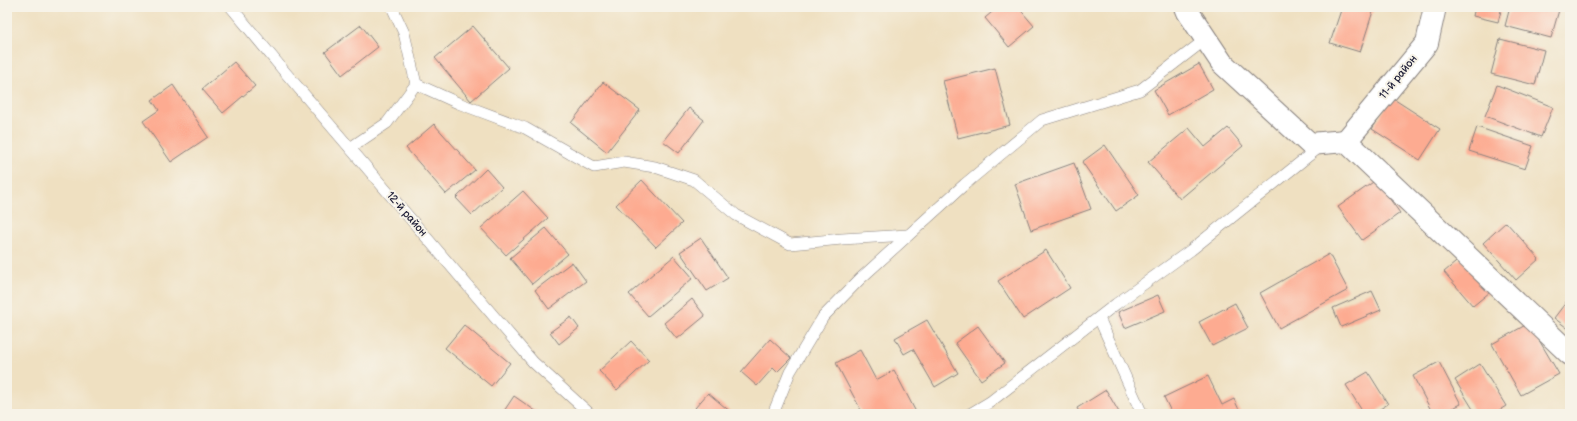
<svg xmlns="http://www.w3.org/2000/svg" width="1577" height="421" viewBox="0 0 1577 421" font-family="'Balsamiq Sans',sans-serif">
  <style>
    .building { fill: #fdab91 }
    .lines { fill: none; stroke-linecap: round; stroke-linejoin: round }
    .service-casing { stroke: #88817e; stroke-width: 12 }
    .minor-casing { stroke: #88817e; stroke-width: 24 }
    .service { stroke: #fff; stroke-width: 11 }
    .minor { stroke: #fff; stroke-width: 22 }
    .labels { text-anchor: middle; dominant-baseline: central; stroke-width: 4; stroke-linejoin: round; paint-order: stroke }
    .street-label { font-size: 11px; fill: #22223b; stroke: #f7f3e8 }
  </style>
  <rect width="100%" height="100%" fill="#f7f3e8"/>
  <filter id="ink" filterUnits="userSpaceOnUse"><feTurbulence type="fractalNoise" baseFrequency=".025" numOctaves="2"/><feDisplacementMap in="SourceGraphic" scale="8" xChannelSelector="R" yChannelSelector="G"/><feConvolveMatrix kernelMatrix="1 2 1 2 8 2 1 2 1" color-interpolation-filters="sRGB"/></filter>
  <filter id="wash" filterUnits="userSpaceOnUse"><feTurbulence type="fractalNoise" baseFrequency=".012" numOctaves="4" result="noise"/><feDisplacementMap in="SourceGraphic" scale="16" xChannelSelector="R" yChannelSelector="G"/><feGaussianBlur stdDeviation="0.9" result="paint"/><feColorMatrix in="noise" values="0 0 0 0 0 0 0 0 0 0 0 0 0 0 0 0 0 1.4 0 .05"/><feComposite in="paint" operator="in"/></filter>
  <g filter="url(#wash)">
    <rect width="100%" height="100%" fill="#efe0c1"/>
    <g id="blocks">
      <g class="building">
        <polygon points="998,7 1018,7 1034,26 1009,47 985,18"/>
        <polygon points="1342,7 1374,8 1360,52 1330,43"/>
        <polygon points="1475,7 1502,7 1498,22 1473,16"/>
        <polygon points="1510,7 1549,7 1559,10 1551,38 1505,26"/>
        <polygon points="361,25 378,47 342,75 325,52"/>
        <polygon points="473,26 509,68 471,101 435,58"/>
        <polygon points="1500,39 1544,50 1535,85 1491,74"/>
        <polygon points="234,62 255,86 223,113 202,89"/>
        <polygon points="1199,64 1213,89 1168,115 1154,90"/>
        <polygon points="995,68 1010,125 958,138 943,81"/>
        <polygon points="603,82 640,110 607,152 571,123"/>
        <polygon points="173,85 208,137 171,162 143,121 159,110 152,100"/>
        <polygon points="1497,85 1553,107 1541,137 1485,116"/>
        <polygon points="1392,98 1440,129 1420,160 1372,129"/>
        <polygon points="689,108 704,120 679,153 663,141"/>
        <polygon points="434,124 475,170 446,194 406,148"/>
        <polygon points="1477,127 1533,146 1525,169 1469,151"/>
        <polygon points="1189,128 1205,147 1228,128 1243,146 1180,199 1148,162"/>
        <polygon points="1105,145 1139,195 1116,211 1082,162"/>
        <polygon points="1074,163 1091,209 1031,230 1015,184"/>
        <polygon points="486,169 502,187 472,215 456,198"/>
        <polygon points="642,180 682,223 656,247 616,205"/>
        <polygon points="1376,180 1400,213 1362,240 1338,207"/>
        <polygon points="523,191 548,218 506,255 481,228"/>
        <polygon points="1506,222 1539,259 1516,280 1483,243"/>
        <polygon points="546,228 568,254 532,284 510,258"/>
        <polygon points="701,238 728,278 707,291 680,252"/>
        <polygon points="1046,250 1070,288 1023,319 998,281"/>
        <polygon points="1329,254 1348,290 1279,328 1260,293"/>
        <polygon points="674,256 693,278 648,316 629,294"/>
        <polygon points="1461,258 1490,292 1473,306 1444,272"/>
        <polygon points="572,262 586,281 549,309 535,290"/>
        <polygon points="1372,291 1381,310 1341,327 1333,308"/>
        <polygon points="1158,295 1165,311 1125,328 1118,312"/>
        <polygon points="1570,297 1570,330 1554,318"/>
        <polygon points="692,299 705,316 677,339 664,323"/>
        <polygon points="1235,303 1248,328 1212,346 1199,322"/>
        <polygon points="571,317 579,328 559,344 550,332"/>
        <polygon points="927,320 958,373 935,387 913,349 904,354 895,338"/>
        <polygon points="1529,323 1559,374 1521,395 1492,344"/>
        <polygon points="464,325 510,363 491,386 445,348"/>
        <polygon points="978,326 1005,363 981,380 955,343"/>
        <polygon points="770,339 791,358 777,372 773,368 757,386 741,372"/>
        <polygon points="631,341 649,360 617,390 599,371"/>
        <polygon points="860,350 876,380 894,370 917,414 863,414 836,363"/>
        <polygon points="1439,362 1461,404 1441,414 1433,414 1413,376"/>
        <polygon points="1480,364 1506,406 1493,414 1476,414 1455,380"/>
        <polygon points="1368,372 1388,404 1372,414 1364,414 1346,385"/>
        <polygon points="1208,376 1222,405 1234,399 1241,414 1172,414 1164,397"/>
        <polygon points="1106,390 1120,414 1080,414 1077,408"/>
        <polygon points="708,393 732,413 731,414 702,414 695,408"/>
        <polygon points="514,396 540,414 502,414"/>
      </g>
    </g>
  </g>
  <g filter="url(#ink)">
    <use href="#blocks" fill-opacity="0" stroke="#88817e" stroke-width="1"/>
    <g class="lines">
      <g class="service-casing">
        <g id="service">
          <polyline points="231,7 284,71 533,362 590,414"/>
          <polyline points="416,84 458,103 525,128 594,167 624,162 655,167 694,180 736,215 790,244 842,239 908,235"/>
          <polyline points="350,148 387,123 416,84 404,33 392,7"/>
          <polyline points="1099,318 1142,414"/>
          <polyline points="773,414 790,372 823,317 860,279 965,184 1042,120 1140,90 1206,39"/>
          <polyline points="970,414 990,402 1116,304 1191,250 1322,145"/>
        </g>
      </g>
      <g class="minor-casing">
        <g id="minor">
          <polyline points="1186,7 1188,12 1222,63 1310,144 1346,141 1570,354"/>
          <polyline points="1346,141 1427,43 1435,7"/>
        </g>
      </g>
      <use href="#service" class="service"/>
      <use href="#minor" class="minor"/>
    </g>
  </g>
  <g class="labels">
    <g class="street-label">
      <text transform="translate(1398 77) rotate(-51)">11-й район</text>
      <text transform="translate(407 214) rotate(49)">12-й район</text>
    </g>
  </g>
  <rect width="1577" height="421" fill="none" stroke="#f7f3e8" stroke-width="24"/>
</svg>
